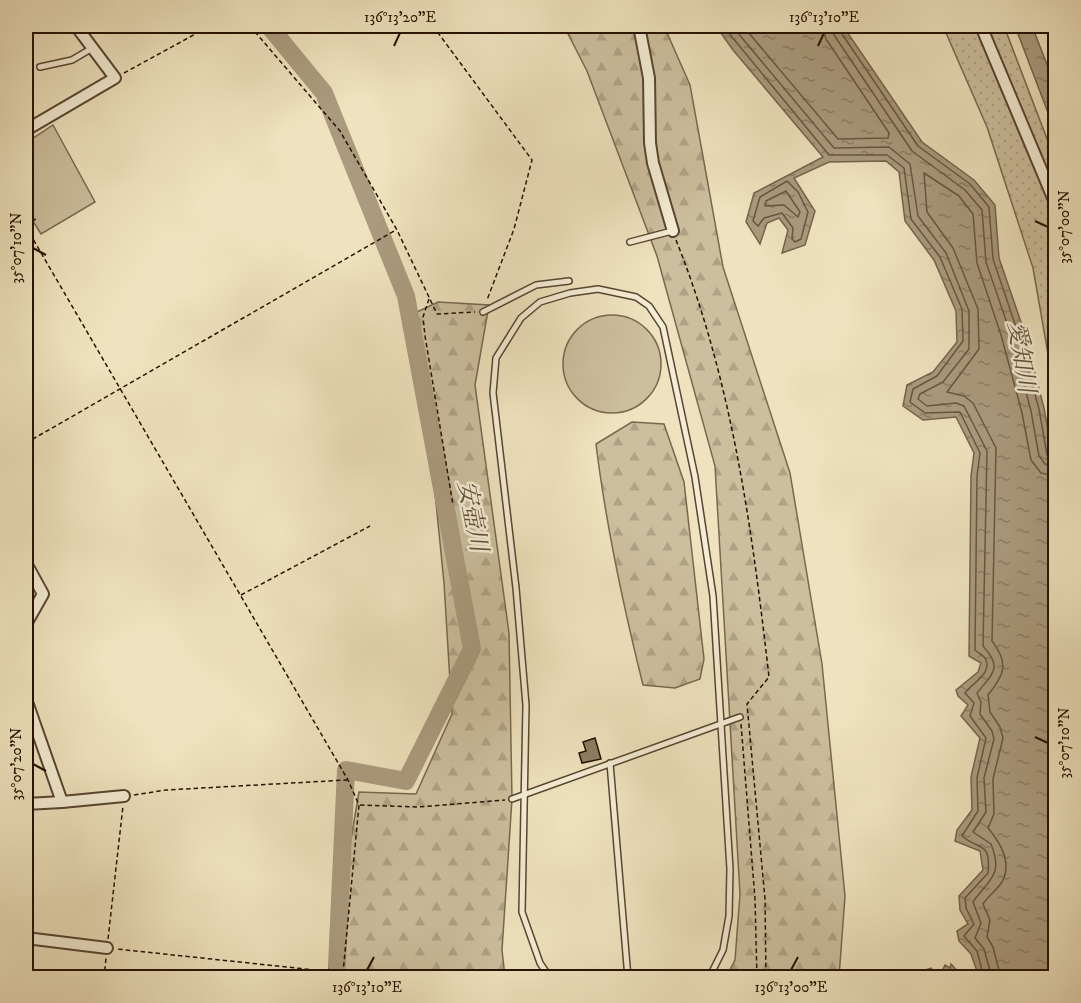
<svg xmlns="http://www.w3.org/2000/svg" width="1081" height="1003" viewBox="0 0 1081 1003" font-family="'IM FELL DW Pica','Noto Serif JP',serif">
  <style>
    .grass { fill: url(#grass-dots); stroke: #786850; stroke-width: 1.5 }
    .forest { fill: url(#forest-firs); stroke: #786850; stroke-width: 1.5 }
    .green { fill: #ccbf9e; stroke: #786850; stroke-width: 1.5 }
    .water { fill: url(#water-ripples); stroke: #75634c; stroke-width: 1.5 }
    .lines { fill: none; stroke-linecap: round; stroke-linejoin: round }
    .shore { stroke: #685640; stroke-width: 1.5 }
    .river { stroke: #aa9b7e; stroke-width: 18 }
    .building { fill: #8e7e64; stroke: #251002; stroke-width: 1.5 }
    .lane-casing { stroke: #574531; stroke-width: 8 }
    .street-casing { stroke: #574531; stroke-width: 14 }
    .path { stroke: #251002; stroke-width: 1.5; stroke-dasharray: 4.5 3; stroke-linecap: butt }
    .lane { stroke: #f4edd5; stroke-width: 5 }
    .street { stroke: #f4edd5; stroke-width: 10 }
    .ticks { fill: none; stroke: #251002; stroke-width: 2 }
    .labels { text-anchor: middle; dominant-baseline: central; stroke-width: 5; stroke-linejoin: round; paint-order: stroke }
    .water-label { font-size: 24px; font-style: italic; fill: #614f3a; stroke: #f4edd5 }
    .neatline { fill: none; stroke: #251002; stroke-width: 2 }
    .ticks-label { font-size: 15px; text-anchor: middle; fill: #251002 }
  </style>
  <defs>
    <pattern id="grass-dots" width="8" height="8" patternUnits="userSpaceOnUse" patternTransform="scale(1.5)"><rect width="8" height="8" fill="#ccbf9e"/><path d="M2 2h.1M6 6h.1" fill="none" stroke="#afa386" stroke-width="1.8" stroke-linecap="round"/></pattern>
    <pattern id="forest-firs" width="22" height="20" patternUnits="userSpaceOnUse" patternTransform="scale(1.5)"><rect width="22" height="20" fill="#ccbf9e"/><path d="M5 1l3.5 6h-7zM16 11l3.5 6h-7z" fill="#afa386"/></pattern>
    <pattern id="water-ripples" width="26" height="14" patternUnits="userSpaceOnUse" patternTransform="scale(1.5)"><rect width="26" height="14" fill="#aa9b7e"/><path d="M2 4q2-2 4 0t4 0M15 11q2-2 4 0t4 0" fill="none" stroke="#8a7d65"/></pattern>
  </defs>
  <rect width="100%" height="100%" fill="#eee3be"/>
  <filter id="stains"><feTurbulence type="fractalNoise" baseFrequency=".00333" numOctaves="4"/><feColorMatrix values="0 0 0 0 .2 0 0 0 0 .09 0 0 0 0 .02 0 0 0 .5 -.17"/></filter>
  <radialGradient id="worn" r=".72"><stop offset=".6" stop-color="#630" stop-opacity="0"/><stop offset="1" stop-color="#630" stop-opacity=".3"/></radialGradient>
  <polygon class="grass" points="943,26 1004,26 1055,160 1055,394 1033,268 987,127"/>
  <g class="forest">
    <polygon points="564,26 664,26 690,85 723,267 790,473 822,664 845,896 839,977 726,977 735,960 740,894 715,466 657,256 587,71"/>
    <polygon points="438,302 489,305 475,385 509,633 512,799 502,950 505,977 327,978 359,792 416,794 452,714 444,583 417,312"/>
    <path d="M 632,422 L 664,424 L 684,482 L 704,659 L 700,679 L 675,688 L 643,685 C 623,605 606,526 596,444 Z"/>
  </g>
  <g class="green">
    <polygon points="53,125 95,202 41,234 26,210 26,143"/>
    <circle cx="612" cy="364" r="49"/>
  </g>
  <g class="water">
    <polygon points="716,26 843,26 922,142 974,180 995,205 999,258 1023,328 1044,408 1055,469 1055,977 979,977 971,954 959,941 957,931 968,924 960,910 959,896 983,870 980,851 955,841 957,830 972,810 971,777 980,738 961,716 968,705 958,696 956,690 978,672 981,663 969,656 971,476 974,453 956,417 923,420 903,406 907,385 933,372 957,342 956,311 934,260 905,221 899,172 886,161 829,162 794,178 815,211 805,245 782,253 788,230 779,218 767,223 760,244 746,222 754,193 823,157 733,50"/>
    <polygon points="1015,26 1032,26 1055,85 1055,131"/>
    <polygon points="951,964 961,975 969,977 904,977 931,968 939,977 945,965 950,968"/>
  </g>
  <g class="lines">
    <g class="shore">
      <path d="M 723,26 L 829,155 L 887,155 L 904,168 L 911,219 L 940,257 L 962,309 L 963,341 L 937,376 L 913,389 L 910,402 L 925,413 L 960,412 L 980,453 L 977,476 L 975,650 C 978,653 985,656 986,660 C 992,674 971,684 965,693 L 974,703 L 970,716 L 986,738 L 977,778 L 978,811 L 962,836 C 979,851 991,840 988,873 L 965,898 L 966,908 L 974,924 L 964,936 L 977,951 L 984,978"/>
      <path d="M 732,26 L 834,148 L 889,147 L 910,164 L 918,216 L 946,253 L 969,311 L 969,349 L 943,382 L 920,394 L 918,399 L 927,406 L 956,403 L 964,406 L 987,451 L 983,646 C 1003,668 993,673 977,693 L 981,702 L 980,714 L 992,731 L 994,739 L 984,778 L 986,812 L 973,832 L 991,844 C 1004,876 988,880 973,902 L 981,923 L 975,938 L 984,949 L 992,978"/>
      <polyline points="743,26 838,139 888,138 889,133 826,39 822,26"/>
      <polyline points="831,26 834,35 912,151 965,190 982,210 986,262 1010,332 1031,411 1039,456 1045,464 1056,467"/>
      <polyline points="839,26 840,31 918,146 970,184 989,207 993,259 1017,330 1039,409 1047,455 1056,460"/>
      <polygon points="787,181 798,192 808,212 801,239 795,242 792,239 793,228 782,213 764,218 758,226 753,221 760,197"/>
      <polygon points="786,191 800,212 798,217 784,205 765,206 766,201"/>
      <path d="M 1001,978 L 993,947 L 987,937 L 990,920 L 983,904 C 988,896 997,890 1002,882 C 1013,862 999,841 988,828 L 994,814 L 993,779 L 1003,738 L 1000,727 L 990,712 L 988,695 C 1005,674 1009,663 992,641 L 996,448 L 973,403 L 964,396 L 947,392 L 979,349 L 978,309 L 953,248 L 927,212 L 924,173 L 959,196 L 973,214 L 977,263 L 1001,335 L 1022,413 L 1031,460 L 1041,473 L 1056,476"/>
    </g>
    <polyline class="river" points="269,26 324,93 406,296 472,649 406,781 346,770 337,965"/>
  </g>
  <polygon class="building" points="595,738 601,759 582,763 579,753 586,751 583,742"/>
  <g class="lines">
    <g class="lane-casing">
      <g id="lane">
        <polyline points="40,67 72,60 94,47"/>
        <polyline points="630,242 672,231"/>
        <polyline points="483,312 536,285 569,281"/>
        <polyline points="610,763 628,978"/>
        <polyline points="512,799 740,717"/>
        <polyline points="550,978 540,963 522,912 526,705 516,588 493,393 496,358 521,318 540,302 570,293 598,289 636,297 649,306 663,327 695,477 713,596 730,869 729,916 723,950 709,978"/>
      </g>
    </g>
    <g class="street-casing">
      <g id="street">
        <polyline points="639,26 649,78 650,143 653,163 673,231"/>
        <polyline points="981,26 1056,205"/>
        <polyline points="26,130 115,78 76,26"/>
        <polyline points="26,563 43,594 26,624"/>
        <polyline points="26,699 62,802 124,796"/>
        <polyline points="26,804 62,802"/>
        <polyline points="26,938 107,948"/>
      </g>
    </g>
    <g class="path">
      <polyline points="250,26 340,131 397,230 437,314 475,312"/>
      <polyline points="433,26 532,160 514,229 487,300"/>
      <polyline points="124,73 210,26"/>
      <polyline points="26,226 37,218"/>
      <polyline points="26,227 348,780 359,805 343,973 117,949"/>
      <path d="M 676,240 C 732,380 752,528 769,677 L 747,704 L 765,899 L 766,978"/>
      <polyline points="429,299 423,317 425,336 453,505"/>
      <polyline points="26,443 396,230"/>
      <polyline points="241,595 370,526"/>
      <polyline points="741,724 755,899 757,978"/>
      <polyline points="134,795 166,790 347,780"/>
      <polyline points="360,805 418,807 505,800"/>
      <polyline points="108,939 123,806"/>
      <polyline points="104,978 106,958"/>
    </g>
    <use href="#lane" class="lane"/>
    <use href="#street" class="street"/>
  </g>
  <path class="ticks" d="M 394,46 L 400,33M 818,46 L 824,33M 1035,221 L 1048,227M 33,248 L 46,255M 1035,737 L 1048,743M 33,764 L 46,771M 367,970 L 374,957M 791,970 L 798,957"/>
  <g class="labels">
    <g class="water-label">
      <text transform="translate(1021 357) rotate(81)">愛知川</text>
      <text transform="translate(472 516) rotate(79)">安壺川</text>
    </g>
  </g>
  <rect width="1081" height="1003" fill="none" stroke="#eee3be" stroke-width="66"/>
  <rect x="33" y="33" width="1015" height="937" class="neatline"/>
  <g class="ticks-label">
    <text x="400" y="22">136°13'20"E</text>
    <text x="824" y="22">136°13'10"E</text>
    <text transform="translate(1064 227) rotate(-90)" y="5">35°07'00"N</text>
    <text transform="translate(16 248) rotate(-90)" y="5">35°07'10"N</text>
    <text transform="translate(1064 743) rotate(-90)" y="5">35°07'10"N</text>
    <text transform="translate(16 764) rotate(-90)" y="5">35°07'20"N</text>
    <text x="367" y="992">136°13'10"E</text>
    <text x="791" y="992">136°13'00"E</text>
  </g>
  <rect width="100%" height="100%" filter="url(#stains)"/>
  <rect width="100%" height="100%" fill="url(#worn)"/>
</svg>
